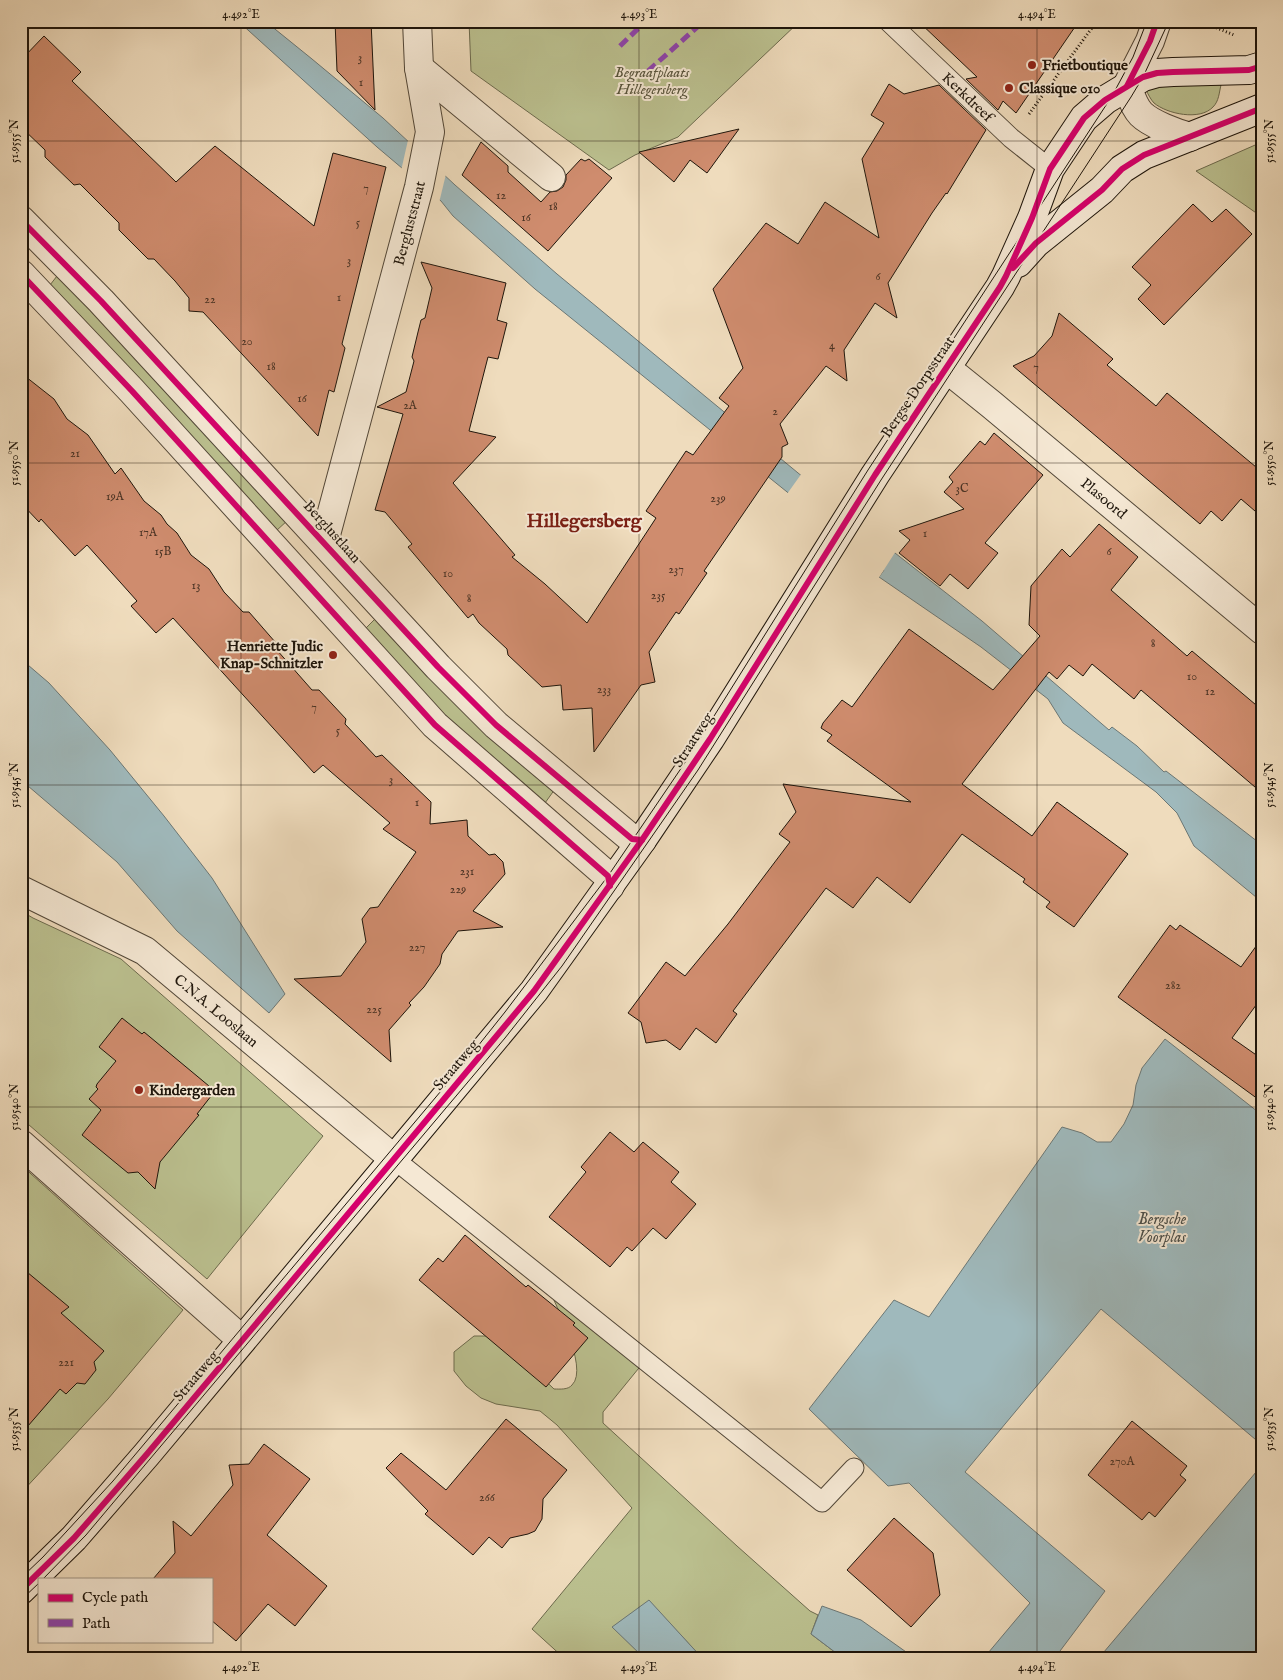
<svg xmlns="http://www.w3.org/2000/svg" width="1283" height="1680" viewBox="0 0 1283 1680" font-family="'IM FELL English',serif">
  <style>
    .green { fill: #bbc08f; stroke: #6c6a4d }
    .water { fill: #9fb9bc; stroke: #6b7775 }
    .pier { fill: #efdcbd }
    .building { fill: #cf8c6e; stroke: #1e150b }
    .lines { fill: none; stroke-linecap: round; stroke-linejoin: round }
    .lane-casing { stroke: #524738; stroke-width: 21 }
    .street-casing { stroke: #524738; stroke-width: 30 }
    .secondary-casing { stroke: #1e150b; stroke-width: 30 }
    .path { stroke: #1e150b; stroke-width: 3; stroke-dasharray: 1 2.5; stroke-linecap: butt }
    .lane { stroke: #f5e8d4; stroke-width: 19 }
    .street { stroke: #f5e8d4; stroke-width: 28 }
    .secondary { stroke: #f5e8d4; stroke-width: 28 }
    .tram { stroke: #1e150b; stroke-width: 1 }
    .quiet { stroke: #8e44ad; stroke-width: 5; stroke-dasharray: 10 5; stroke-linecap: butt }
    .cycleway-casing { stroke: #f5e8d4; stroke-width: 9 }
    .cycleway { stroke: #d6006c; stroke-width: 6 }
    .ticks { fill: none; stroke: #1e150b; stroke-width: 1; stroke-opacity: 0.45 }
    .poi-dot { fill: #8f2418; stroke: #f5e8d4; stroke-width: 2 }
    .labels { text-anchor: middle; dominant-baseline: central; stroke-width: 4; stroke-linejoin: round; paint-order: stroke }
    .number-label { font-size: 12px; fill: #4a3324 }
    .poi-label { font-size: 15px; font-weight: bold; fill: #1e150b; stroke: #f5e8d4; text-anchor: start }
    .park-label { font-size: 15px; font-style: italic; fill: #555139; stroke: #f5e8d4 }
    .street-label { font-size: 15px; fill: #1e150b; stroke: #f5e8d4 }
    .water-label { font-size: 16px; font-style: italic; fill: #4b4e49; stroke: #f5e8d4 }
    .district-label { font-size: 20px; font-weight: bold; fill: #7a1f14; stroke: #f5e8d4 }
    .neatline { fill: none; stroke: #1e150b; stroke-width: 2 }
    .ticks-label { font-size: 12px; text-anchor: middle; fill: #1e150b }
  </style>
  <rect width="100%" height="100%" fill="#efdcbd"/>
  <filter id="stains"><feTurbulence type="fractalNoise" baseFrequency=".004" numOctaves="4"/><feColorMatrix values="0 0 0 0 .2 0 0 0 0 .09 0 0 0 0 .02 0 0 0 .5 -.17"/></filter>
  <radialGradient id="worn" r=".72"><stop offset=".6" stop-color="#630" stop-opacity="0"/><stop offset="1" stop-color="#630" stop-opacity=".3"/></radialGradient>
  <g class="green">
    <polygon points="469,21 800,21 678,137 635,155 609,170 471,71"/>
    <path d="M 1173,81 L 1221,85 C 1219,93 1219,101 1213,107 C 1200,121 1167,114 1154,103 C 1151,100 1148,94 1146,90 Z"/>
    <polygon points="1262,142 1262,217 1196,171"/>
    <polygon points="57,276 63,279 288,520 276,531 50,285"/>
    <polygon points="376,618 555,789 545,803 421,696 363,631"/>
    <polygon points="21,911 33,918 121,959 323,1136 207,1279 21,1118"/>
    <polygon points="21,1165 183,1310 108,1399 21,1493"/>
    <path d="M 543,1277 L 643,1363 L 603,1412 L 603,1423 L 737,1546 L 810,1611 L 818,1615 L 811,1634 L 844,1659 L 703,1659 L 649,1601 L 613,1627 L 645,1659 L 565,1659 L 532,1629 L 632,1508 L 557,1425 L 540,1411 L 496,1404 L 481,1398 L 466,1386 L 454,1371 L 454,1352 L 474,1336 L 499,1336 L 554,1389 C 560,1389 568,1390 572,1385 C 590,1368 552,1297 543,1277 Z"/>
  </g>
  <g class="water">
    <polygon points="238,21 265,21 312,59 383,118 455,185 557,274 895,553 982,621 1109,730 1112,727 1137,746 1164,772 1166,771 1262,845 1262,902 1194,846 1177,813 1156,792 1063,723 1048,699 981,647 879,577 884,570 535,289 453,216 441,201 377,147"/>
    <polygon points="21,659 49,683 110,750 164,816 212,878 285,994 269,1013 177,931 117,862 21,780"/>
    <polygon points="1165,1039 1262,1115 1262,1445 1101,1309 965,1472 1105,1591 1054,1659 983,1659 1030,1603 909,1483 888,1486 809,1409 894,1300 929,1317 1062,1127 1082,1133 1097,1142 1111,1142 1124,1124 1133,1105 1136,1085 1142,1068"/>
    <polygon points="1262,1465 1262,1659 1098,1659"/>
    <polygon points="649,1600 703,1659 645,1659 612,1627"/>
    <polygon points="822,1606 861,1620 916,1659 844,1659 811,1634"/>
  </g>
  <g class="pier">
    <polygon points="408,140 446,174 439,203 401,171"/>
    <polygon points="802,473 896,551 878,579 876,577 880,570 787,494"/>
  </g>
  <g class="building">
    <polygon points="335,21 371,21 375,110 337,71"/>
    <polygon points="918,21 1079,21 1016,113 1003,101 998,110 966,79 977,77"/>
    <polygon points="44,36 81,72 72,81 176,182 215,146 314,226 333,153 386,167 342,344 345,348 334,392 329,390 318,436 203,312 189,311 189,298 175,281 154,259 148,259 119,230 119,223 80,184 74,185 45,157 45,150 21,127 21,60"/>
    <polygon points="889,84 904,94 939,85 986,130 947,194 946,193 932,213 888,283 897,318 875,303 844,350 847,381 826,366 780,424 788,444 782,447 782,457 704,571 707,573 679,614 676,612 649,652 655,682 641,685 594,752 592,708 563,710 561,685 542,687 508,655 507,649 479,623 473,614 468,618 408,547 412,544 385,512 375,510 403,414 377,407 406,392 414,361 412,357 418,332 421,320 425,318 432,288 421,262 506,283 497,320 507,323 498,359 488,357 469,431 496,437 453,483 515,555 512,557 545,584 587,623 656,518 646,511 686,451 693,455 729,406 719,398 743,368 713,289 766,223 798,244 825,202 879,238 862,159 884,123 871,115"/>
    <polygon points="739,129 707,173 690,160 674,182 639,152"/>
    <polygon points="481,142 508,166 508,172 541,202 550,192 557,191 563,187 566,180 566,175 581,159 585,161 589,159 612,178 548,251 462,175"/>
    <polygon points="1193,204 1212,222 1226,209 1252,234 1164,325 1138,299 1151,285 1132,267"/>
    <polygon points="1059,313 1113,359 1107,365 1156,406 1167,393 1262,472 1262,517 1241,499 1222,521 1211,511 1200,524 1013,366 1034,356 1052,336"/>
    <polygon points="21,373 54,399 67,419 88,435 115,474 121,468 144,501 161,515 167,524 177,533 191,555 209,569 224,592 243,612 249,612 276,643 276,649 312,690 319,690 346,719 345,724 376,757 382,755 431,802 430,824 467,820 468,836 489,855 495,854 503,862 505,874 473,911 503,927 458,931 442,954 440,964 424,987 409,1003 411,1005 389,1030 391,1062 294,979 341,976 366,942 362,919 370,908 378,907 416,852 383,829 390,823 323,765 314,773 173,618 156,633 131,606 137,601 87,545 75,556 41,519 39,522 21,503"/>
    <polygon points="994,433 1043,475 985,543 998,553 968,589 950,574 940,586 899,553 910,540 899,531 964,509 944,492 953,482 949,477 980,441 985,445"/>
    <polygon points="1099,524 1138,557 1111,590 1187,656 1192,651 1262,710 1262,793 1141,690 1134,699 1092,664 1083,676 1069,665 1057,679 1049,672 962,784 1032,836 1057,802 1128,854 1074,927 1046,907 1050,902 1023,882 1025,879 962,834 910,903 877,877 853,908 826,888 733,1011 737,1014 716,1043 696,1028 680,1050 666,1040 646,1043 641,1022 628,1013 666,962 685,976 728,924 790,842 779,834 796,812 783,784 911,802 827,741 832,735 821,728 823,723 842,700 852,707 909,629 993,690 1040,636 1029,625 1031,586 1062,549 1070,557"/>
    <polygon points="1170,925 1176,930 1180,925 1241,967 1262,938 1262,997 1232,1038 1262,1059 1262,1102 1118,997"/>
    <polygon points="122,1018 142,1034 144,1032 215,1091 197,1114 199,1115 160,1162 155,1189 138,1172 128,1173 82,1135 101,1110 89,1099 98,1089 96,1087 97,1084 116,1061 99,1047"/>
    <polygon points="610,1132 634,1152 643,1142 679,1172 671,1182 696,1204 666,1239 653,1228 632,1251 627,1247 610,1267 549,1217 586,1172 581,1167"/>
    <polygon points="465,1235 526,1287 528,1285 575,1323 573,1325 588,1338 546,1387 419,1280 438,1258 443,1262"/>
    <polygon points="21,1267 69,1307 61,1313 104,1351 94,1362 96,1370 85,1384 77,1383 66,1394 60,1389 21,1434"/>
    <polygon points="506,1419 567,1470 543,1499 542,1519 535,1531 528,1534 510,1538 502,1548 489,1537 473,1555 425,1514 428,1511 386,1468 401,1453 446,1490"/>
    <polygon points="1132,1421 1187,1466 1180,1475 1186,1480 1155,1517 1149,1512 1142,1520 1088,1475"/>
    <polygon points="264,1444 310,1479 267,1535 327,1586 295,1626 268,1604 236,1641 211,1620 211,1579 153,1579 175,1553 173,1521 191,1536 233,1485 229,1465 249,1464"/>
    <polygon points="894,1518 933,1553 940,1595 911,1627 847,1570"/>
  </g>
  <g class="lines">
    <g class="lane-casing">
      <g id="lane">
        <path id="s1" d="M 888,21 L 1011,138 L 1050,169"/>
        <polyline points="394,1159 822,1502 854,1468"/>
      </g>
    </g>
    <g class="street-casing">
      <g id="street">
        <path d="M 1157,21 L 1150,41 L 1127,86 C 1130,94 1134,107 1141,114 C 1151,124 1176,133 1190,137"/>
        <polyline points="419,68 551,177"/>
        <polyline points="21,220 101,301 438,667 496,725 632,839 642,840"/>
        <polyline points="21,274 132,391 435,725 608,876 610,886"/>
        <path id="s2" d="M 945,369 L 951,372 L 992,405 L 1262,630"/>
        <path id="s3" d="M 324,542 L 419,187 L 430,132 L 419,68 L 417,21"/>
        <path id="s4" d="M 21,890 L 145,951 L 394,1159"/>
        <polyline points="21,1144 242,1340"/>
      </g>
    </g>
    <g class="secondary-casing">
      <g id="secondary">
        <polyline points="1018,263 1036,243 1102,190 1122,169 1144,155 1262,108"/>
        <polyline points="21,1590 74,1538 147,1454 394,1159 534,991 642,840 710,739 875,475 1000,287 1006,276 1032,218 1050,169 1084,118 1105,100 1143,77 1157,73 1173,72 1249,70 1262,66"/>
      </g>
    </g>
    <g class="path">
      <polyline points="1200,21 1234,35"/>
      <polyline points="1029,114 1097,21"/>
    </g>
    <use href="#lane" class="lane"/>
    <use href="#street" class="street"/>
    <use href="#secondary" class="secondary"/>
    <g class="tram">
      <polyline points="21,1578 43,1557 113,1481 462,1066 505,1012 608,876 684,764 868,470 1112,96 1133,57 1147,21"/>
      <polyline points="43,1579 86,1535 123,1491 505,1038 562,966 698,770 881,480 1131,97 1143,77 1169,21"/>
      <polyline points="21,1600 39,1583"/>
    </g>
    <g class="quiet">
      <polyline points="573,21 574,23 574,21"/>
      <polyline points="620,46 646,21"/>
      <polyline points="648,71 704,21"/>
    </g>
    <g class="cycleway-casing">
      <g id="cycleway">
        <polyline points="1127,86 1150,41 1157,21"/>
        <polyline points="21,220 101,301 438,667 496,725 632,839 642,840"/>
        <polyline points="1013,268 1036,243 1102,190 1122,169 1144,155 1262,108"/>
        <polyline points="21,274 132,391 435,725 608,876 610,886"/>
        <polyline points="21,1590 74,1538 147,1454 394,1159 534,991 642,840 710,739 875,475 1000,287 1006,276 1032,218 1050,169 1084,118 1105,100 1143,77 1157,73 1173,72 1249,70 1262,66"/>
      </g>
    </g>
    <use href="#cycleway" class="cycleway"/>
  </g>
  <path class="ticks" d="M 241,21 L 241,1659M 639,21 L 639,1659M 1037,21 L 1037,1659M 21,141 L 1262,141M 21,463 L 1262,463M 21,785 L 1262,785M 21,1107 L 1262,1107M 21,1429 L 1262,1429"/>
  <g class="poi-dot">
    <circle cx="1032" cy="65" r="5"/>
    <circle cx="1009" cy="88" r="5"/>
    <circle cx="333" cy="655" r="5"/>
    <circle cx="139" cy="1090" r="5"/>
  </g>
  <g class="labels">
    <g class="number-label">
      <text x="360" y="57">3</text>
      <text x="361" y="82">1</text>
      <text x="366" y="188">7</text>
      <text x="501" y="195">12</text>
      <text x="553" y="206">18</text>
      <text x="526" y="217">16</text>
      <text x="358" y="222">5</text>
      <text x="349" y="260">3</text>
      <text x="878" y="276">6</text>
      <text x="339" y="297">1</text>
      <text x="210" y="299">22</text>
      <text x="247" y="341">20</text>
      <text x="832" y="345">4</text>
      <text x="271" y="366">18</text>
      <text x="1036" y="367">7</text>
      <text x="302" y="398">16</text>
      <text x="410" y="405">2A</text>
      <text x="775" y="411">2</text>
      <text x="75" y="453">21</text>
      <text x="962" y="488">3C</text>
      <text x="115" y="496">19A</text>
      <text x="718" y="498">239</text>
      <text x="148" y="532">17A</text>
      <text x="925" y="533">1</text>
      <text x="163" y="551">15B</text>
      <text x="1109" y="551">6</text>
      <text x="676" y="569">237</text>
      <text x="448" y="573">10</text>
      <text x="196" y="585">13</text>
      <text x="658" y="595">235</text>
      <text x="469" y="598">8</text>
      <text x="1153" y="643">8</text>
      <text x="1192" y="676">10</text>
      <text x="604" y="689">233</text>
      <text x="1210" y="691">12</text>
      <text x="314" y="707">7</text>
      <text x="338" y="730">5</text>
      <text x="391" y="779">3</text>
      <text x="417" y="802">1</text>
      <text x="467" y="871">231</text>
      <text x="458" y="889">229</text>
      <text x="417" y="947">227</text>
      <text x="1173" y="985">282</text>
      <text x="374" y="1009">225</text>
      <text x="66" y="1362">221</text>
      <text x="1122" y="1461">270A</text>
      <text x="487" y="1497">266</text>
    </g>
    <g class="poi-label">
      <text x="1042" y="65">Frietboutique</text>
      <text x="1019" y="88">Classique 010</text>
      <text x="323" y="646" text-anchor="end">Henriette Judic<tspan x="323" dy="17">Knap-Schnitzler</tspan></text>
      <text x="149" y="1090">Kindergarden</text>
    </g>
    <g class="park-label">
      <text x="652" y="72">Begraafplaats<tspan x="652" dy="17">Hillegersberg</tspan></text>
    </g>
    <g class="street-label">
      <text stroke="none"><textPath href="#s1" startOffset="110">Kerkdreef</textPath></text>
      <text stroke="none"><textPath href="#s3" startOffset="330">Bergluststraat</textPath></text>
      <text transform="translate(918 387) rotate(-56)">Bergse Dorpsstraat</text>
      <text stroke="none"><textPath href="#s2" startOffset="205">Plasoord</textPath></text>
      <text transform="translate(332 532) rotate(48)">Berglustlaan</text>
      <text transform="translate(693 740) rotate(-57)">Straatweg</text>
      <text stroke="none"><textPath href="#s4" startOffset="231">C.N.A. Looslaan</textPath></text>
      <text transform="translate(456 1065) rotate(-50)">Straatweg</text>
      <text transform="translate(196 1376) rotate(-50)">Straatweg</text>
    </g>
    <g class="water-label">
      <text x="1162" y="1220">Bergsche<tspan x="1162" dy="18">Voorplas</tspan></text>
    </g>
    <g class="district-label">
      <text x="584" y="521">Hillegersberg</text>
    </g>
  </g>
  <rect width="1283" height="1680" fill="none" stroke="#efdcbd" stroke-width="55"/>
  <rect x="38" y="1578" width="175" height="65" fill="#f5e8d4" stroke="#9f9484"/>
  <rect x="48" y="1594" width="25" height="8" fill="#d6006c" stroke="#9f9484"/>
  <text x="82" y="1602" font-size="15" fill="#1e150b">Cycle path</text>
  <rect x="48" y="1619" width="25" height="8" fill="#8e44ad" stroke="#9f9484"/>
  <text x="82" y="1628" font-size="15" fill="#1e150b">Path</text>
  <rect x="28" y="28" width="1228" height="1624" class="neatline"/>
  <g class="ticks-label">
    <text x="241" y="18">4.492°E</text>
    <text x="639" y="18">4.493°E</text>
    <text x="1037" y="18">4.494°E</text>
    <text transform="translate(14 141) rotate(-90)" y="4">51.9555°N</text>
    <text transform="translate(1269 141) rotate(-90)" y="4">51.9555°N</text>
    <text transform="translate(14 463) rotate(-90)" y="4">51.9550°N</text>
    <text transform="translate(1269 463) rotate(-90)" y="4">51.9550°N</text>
    <text transform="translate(14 785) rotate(-90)" y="4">51.9545°N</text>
    <text transform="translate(1269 785) rotate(-90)" y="4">51.9545°N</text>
    <text transform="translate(14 1107) rotate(-90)" y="4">51.9540°N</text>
    <text transform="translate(1269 1107) rotate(-90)" y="4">51.9540°N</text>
    <text transform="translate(14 1429) rotate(-90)" y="4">51.9535°N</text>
    <text transform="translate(1269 1429) rotate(-90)" y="4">51.9535°N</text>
    <text x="241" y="1671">4.492°E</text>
    <text x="639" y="1671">4.493°E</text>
    <text x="1037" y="1671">4.494°E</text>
  </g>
  <rect width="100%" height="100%" filter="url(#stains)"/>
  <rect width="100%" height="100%" fill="url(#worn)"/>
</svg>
